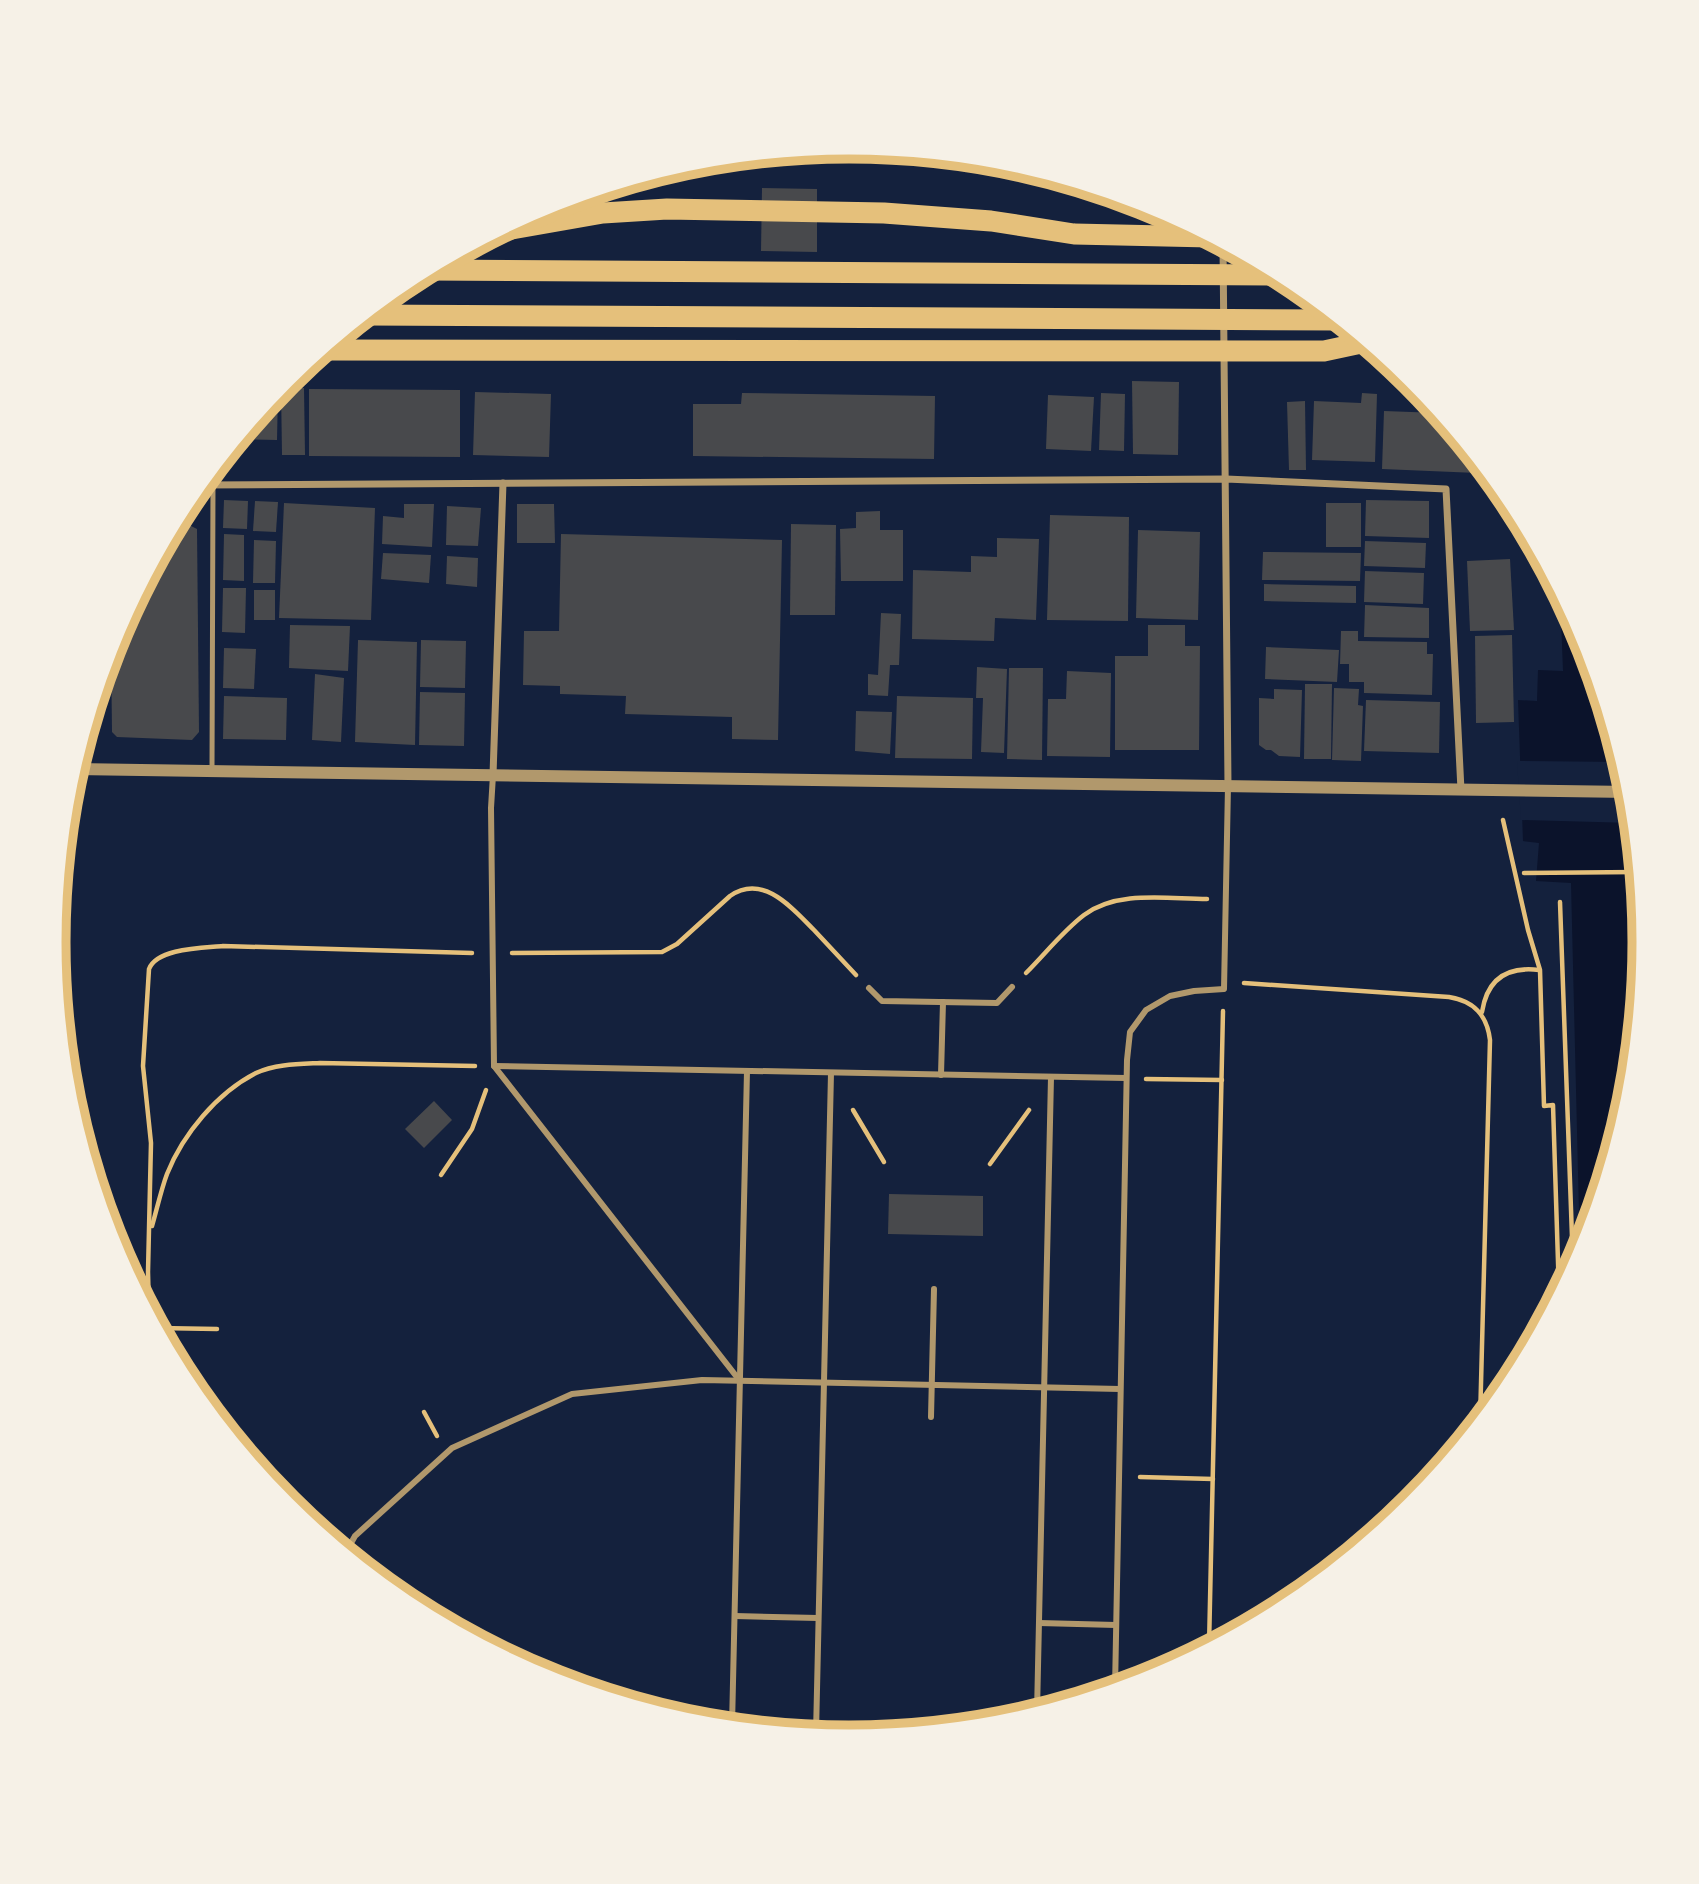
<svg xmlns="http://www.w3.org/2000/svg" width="1699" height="1884" viewBox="0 0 1699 1884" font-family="'IBM Plex Sans',sans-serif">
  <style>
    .water { fill: #0b132b }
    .pier { fill: #14213d }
    .building { fill: #48494c }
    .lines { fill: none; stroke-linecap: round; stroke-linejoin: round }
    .path { stroke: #e5c07b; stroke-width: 4.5 }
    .service { stroke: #b1986c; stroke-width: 5 }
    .pedestrian { stroke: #b1986c; stroke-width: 6 }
    .minor { stroke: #b1986c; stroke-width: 7 }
    .tertiary { stroke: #b1986c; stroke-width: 12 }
    .motorway { stroke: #e5c07b; stroke-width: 21 }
    .rim { fill: none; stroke: #e5c07b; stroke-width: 9 }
  </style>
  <rect width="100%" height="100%" fill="#14213d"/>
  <polygon class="water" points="1560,592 1584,638 1630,787 1645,942 1629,1098 1580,1254 1571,883 1536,881 1539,843 1523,841 1518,700 1537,701 1538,670 1563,671"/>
  <polygon class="pier" points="1517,761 1622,762 1630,787 1633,823 1521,820"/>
  <g class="building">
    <polygon points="762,188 817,189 817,252 761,251"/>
    <polygon points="1132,381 1179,382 1178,455 1133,454"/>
    <polygon points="281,388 304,388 305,455 282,455"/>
    <polygon points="309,389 460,390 460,457 309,456"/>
    <polygon points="278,391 277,440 238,439"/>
    <polygon points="475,392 551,394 549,457 473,455"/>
    <polygon points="742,393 935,396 934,459 693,456 693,404 741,404"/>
    <polygon points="1101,393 1125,394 1124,451 1099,450"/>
    <polygon points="1362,393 1377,394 1375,462 1312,460 1314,401 1361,403"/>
    <polygon points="1048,395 1094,397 1091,451 1046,449"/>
    <polygon points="1305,401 1306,470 1289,470 1287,402"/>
    <polygon points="1384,411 1439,413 1477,460 1477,473 1382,469"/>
    <polygon points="224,500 248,501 247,529 223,528"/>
    <polygon points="1366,500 1429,501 1429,538 1365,536"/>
    <polygon points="255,501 278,502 276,532 253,531"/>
    <polygon points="284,503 375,508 371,620 279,618"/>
    <rect x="1326" y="503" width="35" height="44"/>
    <polygon points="404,504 434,504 432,547 382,544 383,516 404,518"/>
    <polygon points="517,504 554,504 555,543 517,543"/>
    <polygon points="447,506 481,508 478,546 446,545"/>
    <polygon points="880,511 880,530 903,530 903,581 841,581 840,529 856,528 856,512"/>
    <polygon points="1050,515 1129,517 1128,621 1047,620"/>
    <polygon points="176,523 185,523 197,529 199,732 192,740 117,737 112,732 111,649 115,637"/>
    <polygon points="791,524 836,525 835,615 790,615"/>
    <polygon points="1138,530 1200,532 1198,620 1136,618"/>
    <polygon points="224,534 244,535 244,581 223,580"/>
    <polygon points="561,534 782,540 778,740 732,739 732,717 625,714 626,696 560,694 560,686 523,685 524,631 559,631"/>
    <polygon points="997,538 1039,539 1036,620 995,618 994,641 912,639 913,570 971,572 971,556 997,557"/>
    <polygon points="254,540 276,541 275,583 253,583"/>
    <polygon points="1365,541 1426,543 1425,568 1364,566"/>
    <polygon points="1263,552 1361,553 1360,581 1262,580"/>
    <polygon points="383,553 431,555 429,583 381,579"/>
    <polygon points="447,556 478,558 477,587 446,584"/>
    <polygon points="1510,559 1514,630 1470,631 1467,561"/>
    <polygon points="1365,571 1424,573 1423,604 1364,602"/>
    <polygon points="1264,584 1356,586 1356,603 1264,601"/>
    <polygon points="223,588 246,588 245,633 222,632"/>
    <rect x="254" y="590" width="21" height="30"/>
    <polygon points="1365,605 1429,608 1429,638 1364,637"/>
    <polygon points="881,613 901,614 899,665 890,665 888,696 868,695 868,674 878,675"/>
    <polygon points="290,625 350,626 348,671 289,668"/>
    <polygon points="1148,625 1185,625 1185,646 1200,646 1199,750 1115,750 1115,656 1148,656"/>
    <polygon points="1341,631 1358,631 1358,641 1427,642 1427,654 1433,654 1432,695 1364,693 1364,682 1349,682 1349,664 1340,664"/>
    <polygon points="1512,635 1514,722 1476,723 1475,636"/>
    <polygon points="358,640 417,642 415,745 355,742"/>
    <polygon points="421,640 466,641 465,688 420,687"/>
    <polygon points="1266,647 1339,650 1337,682 1265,679"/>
    <polygon points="224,648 256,649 254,689 223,688"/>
    <polygon points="977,667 1007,669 1004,753 981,752 983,698 976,698"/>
    <polygon points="1009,668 1043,668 1042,760 1007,759"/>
    <polygon points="1067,671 1111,673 1110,757 1047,756 1048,699 1066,699"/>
    <polygon points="315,674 344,678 341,742 312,740"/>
    <polygon points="1305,684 1332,684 1331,759 1304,759"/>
    <polygon points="1334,688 1359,689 1358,705 1363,706 1361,761 1332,760"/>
    <polygon points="1274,689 1302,690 1300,757 1279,756 1271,750 1266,750 1259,745 1259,698 1274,699"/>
    <polygon points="420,692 465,693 464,746 419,745"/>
    <polygon points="224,696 287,698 286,740 223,739"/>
    <polygon points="897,696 973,698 972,759 895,758"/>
    <polygon points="1366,700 1440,702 1439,753 1364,751"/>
    <polygon points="856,711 892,712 890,754 855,751"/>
    <polygon points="434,1101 452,1120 424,1148 405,1129"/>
    <polygon points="889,1194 983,1196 983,1236 888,1234"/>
  </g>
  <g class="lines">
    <g class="path">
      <polyline points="1503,820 1528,930 1540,970 1544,1106 1553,1105 1559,1293"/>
      <polyline points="1524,873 1638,872"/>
      <polyline points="1560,902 1573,1265 1569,1275"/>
      <path d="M 512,953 L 662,952 L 677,944 L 730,896 C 763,873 792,908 814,930 C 828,945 842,960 856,975"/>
      <path d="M 1026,973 C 1045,954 1063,931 1084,915 C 1118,890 1167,899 1207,899"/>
      <path d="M 1244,983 L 1449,997 C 1474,1001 1487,1015 1490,1040 L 1480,1422"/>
      <path d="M 1482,1012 C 1487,980 1506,966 1539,970"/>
      <polyline points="1146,1079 1222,1080"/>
      <polyline points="853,1110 884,1162"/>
      <polyline points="990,1164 1029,1110"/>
      <polyline points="441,1175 472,1129 486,1090"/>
      <path d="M 152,1226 C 157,1209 161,1190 167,1174 C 183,1134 217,1093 256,1073 C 275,1064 299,1064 320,1063 L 475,1066"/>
      <path d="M 149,1311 L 148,1272 L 151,1143 L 143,1066 L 149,969 C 157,948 203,948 223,946 L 472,953"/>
      <polyline points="158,1328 217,1329"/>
      <polyline points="424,1412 437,1436"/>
      <polyline points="1140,1477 1213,1479"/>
      <polyline points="1209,1647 1223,1011"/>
    </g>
    <polyline class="service" points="212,771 213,485"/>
    <g class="pedestrian">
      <polyline points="493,775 491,808 494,1066 740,1381"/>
      <polyline points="869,988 882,1001 997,1003 1012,987"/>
      <polyline points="494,1066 1126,1078"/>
      <polyline points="941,1075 943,1002"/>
      <polyline points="931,1417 934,1289"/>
      <polyline points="346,1552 355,1536 452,1448 572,1394 702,1380 1120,1389"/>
      <polyline points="735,1616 818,1618"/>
      <polyline points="1039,1623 1116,1625"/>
      <polyline points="1115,1689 1127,1060 1130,1032 1146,1010 1170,996 1194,991 1224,989 1228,786"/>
      <polyline points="1037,1712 1051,1077"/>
      <polyline points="732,1726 747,1071"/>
      <polyline points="816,1734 831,1073"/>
    </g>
    <g class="minor">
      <polyline points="1223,244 1228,786"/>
      <polyline points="201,485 1226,479 1446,489 1461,790"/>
      <polyline points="493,775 503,483"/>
    </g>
    <polyline class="tertiary" points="75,769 1630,792"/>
    <g class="motorway">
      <polyline points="500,231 603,213 667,209 884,213 991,221 1074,234 1210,237"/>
      <polyline points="427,270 1280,275"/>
      <polyline points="366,315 1339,320"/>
      <polyline points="323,350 1324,351 1366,342"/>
    </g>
  </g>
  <path d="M0 0H1699V1884H0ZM66 942a783 783 0 1 1 1566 0a783 783 0 1 1-1566 0Z" fill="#f6f1e7" fill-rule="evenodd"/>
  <path class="rim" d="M66 942a783 783 0 1 1 1566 0a783 783 0 1 1-1566 0Z"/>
</svg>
